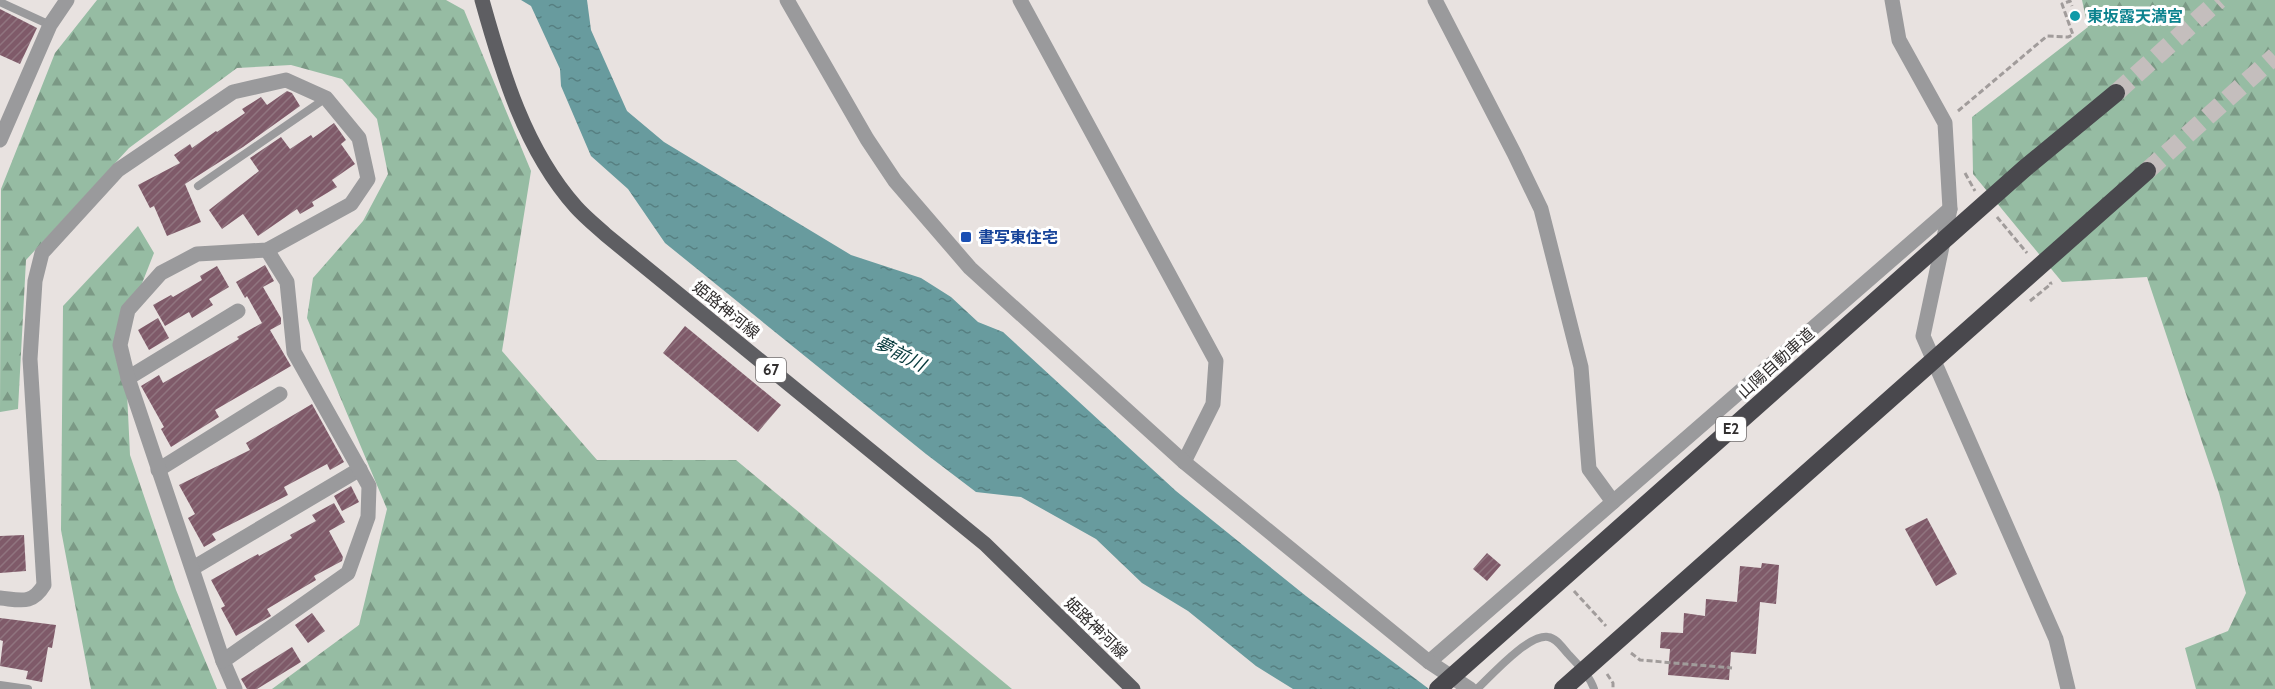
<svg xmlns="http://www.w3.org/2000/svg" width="2275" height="689" viewBox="0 0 2275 689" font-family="Cabin,'Noto Sans JP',sans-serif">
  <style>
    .forest { fill: url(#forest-firs) }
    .water { fill: url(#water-ripples) }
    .building { fill: url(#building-hatch) }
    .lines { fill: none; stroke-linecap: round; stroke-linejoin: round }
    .motorway-tunnel { stroke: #c4bebd; stroke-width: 18; stroke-dasharray: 18 9; stroke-linecap: butt }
    .path { stroke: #a19c9b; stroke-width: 3; stroke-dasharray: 6 3; stroke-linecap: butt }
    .service { stroke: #9a9a9c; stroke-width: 8 }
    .minor { stroke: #9a9a9c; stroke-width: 15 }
    .tertiary { stroke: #9a9a9c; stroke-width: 15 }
    .primary { stroke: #5e5e62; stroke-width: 15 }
    .motorway { stroke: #49484d; stroke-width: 18 }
    .culture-dot { fill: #0f9aa8; stroke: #fff; stroke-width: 2 }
    .transit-dot { fill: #1a4fb4; stroke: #fff; stroke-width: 2 }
    .labels { text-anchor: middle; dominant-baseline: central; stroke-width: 6; stroke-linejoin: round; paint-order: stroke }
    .shield { fill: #fff; stroke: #706d6d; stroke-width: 1.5 }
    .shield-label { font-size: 15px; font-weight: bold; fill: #322f2f }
    .culture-label { font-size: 16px; font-weight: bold; fill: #0d838f; stroke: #fff; text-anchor: start }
    .transit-label { font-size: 16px; font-weight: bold; fill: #164399; stroke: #fff; text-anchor: start }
    .street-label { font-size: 16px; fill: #322f2f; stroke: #fff }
    .water-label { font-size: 18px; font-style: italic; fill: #05383b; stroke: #fff }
  </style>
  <defs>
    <pattern id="forest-firs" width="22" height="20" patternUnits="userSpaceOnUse" patternTransform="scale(1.5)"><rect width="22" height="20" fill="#96bca3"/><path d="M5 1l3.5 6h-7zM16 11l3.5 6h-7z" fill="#7b9985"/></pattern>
    <pattern id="water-ripples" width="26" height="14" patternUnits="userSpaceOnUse" patternTransform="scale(1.5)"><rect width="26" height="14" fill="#689b9e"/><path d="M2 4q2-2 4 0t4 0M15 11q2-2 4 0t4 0" fill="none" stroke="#567f81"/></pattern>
    <pattern id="building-hatch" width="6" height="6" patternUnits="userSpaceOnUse" patternTransform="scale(1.5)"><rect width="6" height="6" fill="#7f5a69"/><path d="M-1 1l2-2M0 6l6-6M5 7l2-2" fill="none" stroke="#90747f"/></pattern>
  </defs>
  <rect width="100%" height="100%" fill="#e8e2e0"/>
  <g class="forest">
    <polygon points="97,0 446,0 464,10 531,171 502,351 597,460 736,460 1012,689 272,689 359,625 387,509 307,318 313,278 363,221 388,174 377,119 342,79 291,65 237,68 129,148 26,260 18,409 0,412 1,189 55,53"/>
    <polygon points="2082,0 2275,0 2275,689 2196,689 2185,648 2228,631 2246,593 2219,493 2147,277 2062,282 1973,174 1972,117 2088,27"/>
    <polygon points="138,226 154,253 124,329 130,455 176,590 217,689 91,689 61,530 63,306"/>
  </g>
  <polygon class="water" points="521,0 587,0 591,30 627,111 664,142 851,255 921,278 951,297 978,322 1003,332 1176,491 1306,596 1429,689 1293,689 1256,666 1188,611 1142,583 1096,539 1021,497 976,492 926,454 665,243 628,189 591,156 561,86 560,69 531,6"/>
  <g class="building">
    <polygon points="0,9 37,28 20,64 0,55"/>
    <polygon points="287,91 292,93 300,106 243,147 185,184 201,222 167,236 154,206 150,208 138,185 180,163 174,155 190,144 192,148 216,131 217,132 245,113 242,109 261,97 267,105"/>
    <polygon points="334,123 346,140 341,144 355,164 332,180 337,187 312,202 314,206 300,214 297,209 258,236 243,214 222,229 209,210 259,171 250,158 281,137 290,149 311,135 313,138"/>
    <polygon points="265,265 274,281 263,287 281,318 281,324 270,330 291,366 215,410 219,417 171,447 161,429 164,427 141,386 159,375 163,383 239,339 237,337 262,323 247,296 245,298 236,282"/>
    <polygon points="217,266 229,287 209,299 213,305 192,318 189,312 165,326 153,305 171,295 173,297 202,280 200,276"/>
    <polygon points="158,318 169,338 149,350 138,330"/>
    <polygon points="685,326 781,405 758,432 663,353"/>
    <polygon points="312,404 344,462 330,470 327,464 284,487 288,495 212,534 216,540 204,547 188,518 195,514 179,485 250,450 246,443"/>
    <polygon points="351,486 359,502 342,511 334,496"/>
    <polygon points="334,503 345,522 329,531 343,557 342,561 314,576 316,580 267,609 271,616 236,636 221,608 225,606 211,580 258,554 259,556 292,538 290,535 316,521 312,515"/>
    <polygon points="1927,518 1957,574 1936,586 1905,529"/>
    <polygon points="24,535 26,571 0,573 0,536"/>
    <polygon points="1487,553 1501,565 1487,581 1473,569"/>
    <polygon points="1762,563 1779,565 1776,604 1760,602 1756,654 1731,652 1729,680 1668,675 1670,649 1660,648 1661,632 1683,633 1684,613 1705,616 1706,599 1737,602 1740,566 1761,568"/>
    <polygon points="312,613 325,631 308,643 295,625"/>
    <polygon points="0,618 56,625 52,648 48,647 42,682 26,679 28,671 0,666 3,641 0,640"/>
    <polygon points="292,647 301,662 257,689 247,689 241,679"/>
  </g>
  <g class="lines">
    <g class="motorway-tunnel">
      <polyline points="2116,93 2219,0"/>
      <polyline points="2147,171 2275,56"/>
    </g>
    <g class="path">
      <polyline points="1958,111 2047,36 2068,37 2073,35 2062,4 2070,1 2072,6"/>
      <polyline points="1965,173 1975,191"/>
      <polyline points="1997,217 2027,253"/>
      <polyline points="2030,301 2051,284 2050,282"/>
      <polyline points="1574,591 1606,626"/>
      <polyline points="1631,653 1640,660 1732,668"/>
      <polyline points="1607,674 1613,683 1613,689"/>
    </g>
    <g class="service">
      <polyline points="0,2 50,25"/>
      <polyline points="198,186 326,98"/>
      <polyline points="0,685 28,689"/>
      <path d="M 1477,689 C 1491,676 1528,634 1548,637 C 1557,638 1563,649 1569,655 C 1578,665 1590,676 1594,689"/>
    </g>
    <g class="minor">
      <polyline points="1020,0 1216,361 1213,404 1184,462"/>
      <polyline points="1435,0 1514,153 1541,209 1581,367 1589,469 1613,502"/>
      <polyline points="1892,0 1899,40 1945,123 1950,209 1923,336 2056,639 2068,689"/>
      <polyline points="128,378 238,311"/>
      <polyline points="158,470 280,394"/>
      <polyline points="193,568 360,469"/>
      <polyline points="1429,662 1950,209"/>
      <polyline points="235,689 223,661 348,573 368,517 369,486 294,352 287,282 267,250"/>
    </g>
    <g class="tertiary">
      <polyline points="787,0 867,139 895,181 970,268 1184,462 1429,662 1470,689"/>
      <polyline points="0,140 50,25 67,0"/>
      <path d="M 0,598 C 21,600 32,605 44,585 L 30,359 L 35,281 L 42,253 L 118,170 L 233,92 L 286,80 L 326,98 L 359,138 L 368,179 L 351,204 L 267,250 L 197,254 L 161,273 L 128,310 L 120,345 L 128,378 L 223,661"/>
    </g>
    <path class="primary" d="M 482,0 C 502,72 525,150 576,207 C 585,217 596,226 606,235 L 985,544 L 1133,689"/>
    <g class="motorway">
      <polyline points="1438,689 2024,169 2116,93"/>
      <polyline points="1563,689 2147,171"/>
    </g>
  </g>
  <circle class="culture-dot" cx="2075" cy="16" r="6"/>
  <rect class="transit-dot" x="960" y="231" width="12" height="12" rx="3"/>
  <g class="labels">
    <g class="shield">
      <rect x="756" y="358" width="30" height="24" rx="4.5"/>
      <rect x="1716" y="417" width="30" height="24" rx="4.5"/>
    </g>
    <g class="shield-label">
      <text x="771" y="370">67</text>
      <text x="1731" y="429">E2</text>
    </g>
    <g class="culture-label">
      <text x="2087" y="16">東坂露天満宮</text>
    </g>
    <g class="transit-label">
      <text x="978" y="237">書写東住宅</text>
    </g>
    <g class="street-label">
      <text transform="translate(726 310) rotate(39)">姫路神河線</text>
      <text transform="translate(1776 363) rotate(-42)">山陽自動車道</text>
      <text transform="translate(1096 628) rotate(44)">姫路神河線</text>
    </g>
    <g class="water-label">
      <text transform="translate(900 354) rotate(27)">夢前川</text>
    </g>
  </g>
</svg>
